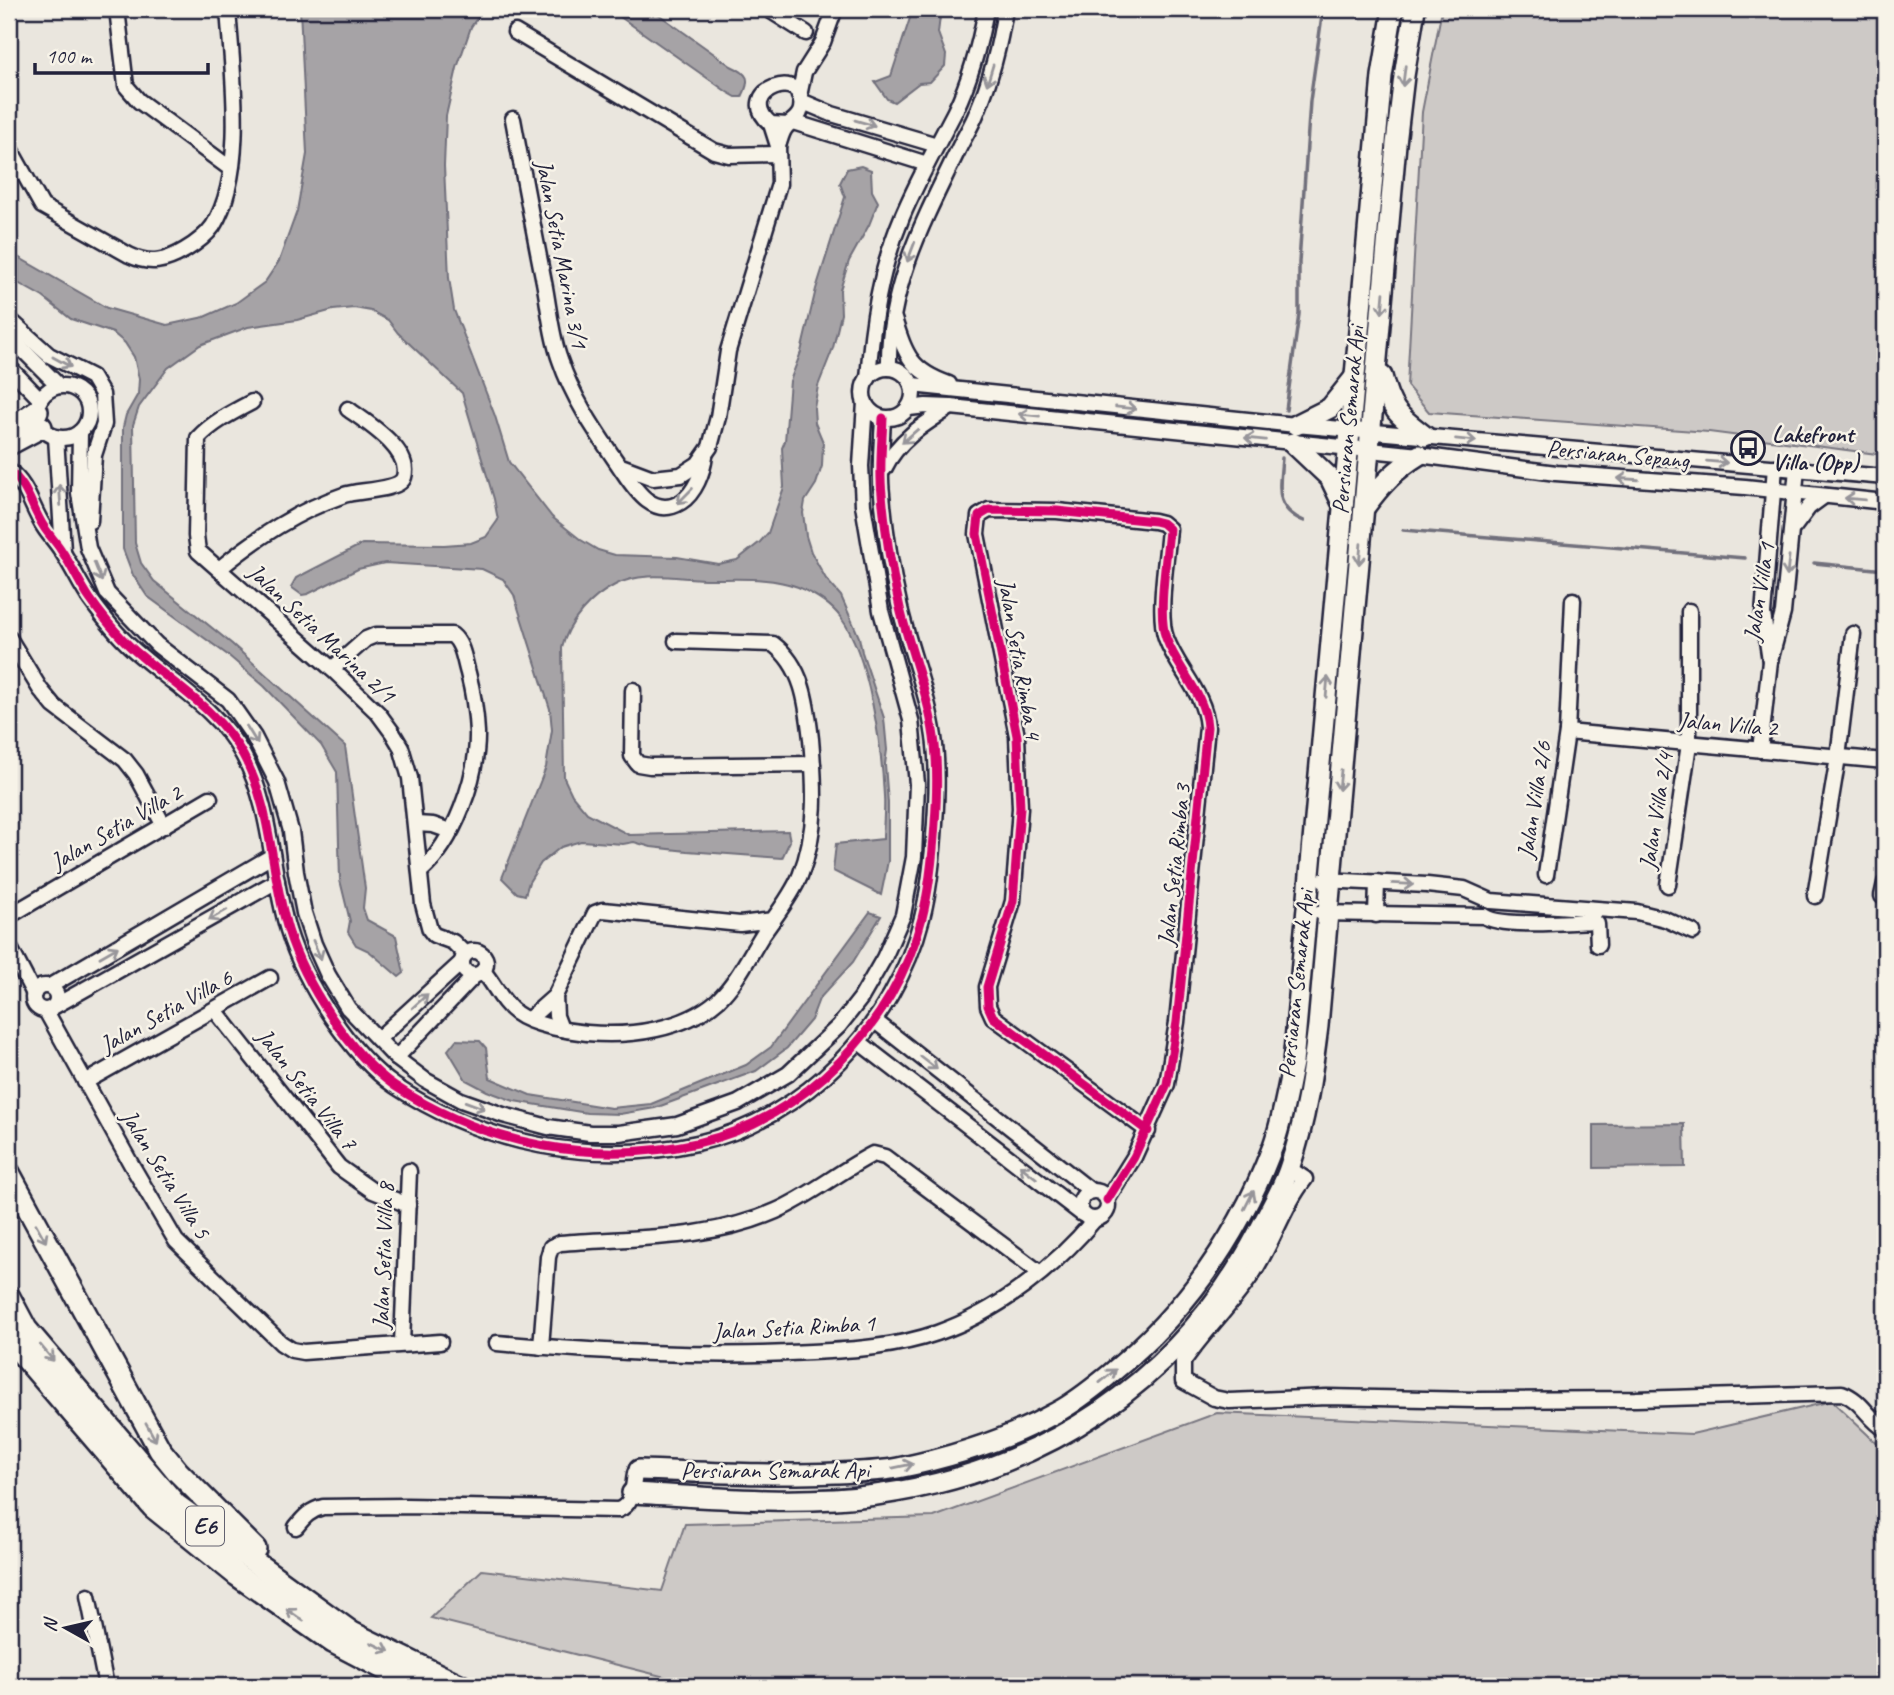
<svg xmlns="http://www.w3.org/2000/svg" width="1894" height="1695" viewBox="0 0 1894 1695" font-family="Caveat,sans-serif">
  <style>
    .green { fill: #cdc9c6; stroke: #787680; stroke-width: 2 }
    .water { fill: #a6a3a6; stroke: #716f7b; stroke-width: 2 }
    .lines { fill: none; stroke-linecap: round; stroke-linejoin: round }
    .stream { stroke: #716f7b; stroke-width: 3.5 }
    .minor-casing { stroke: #22223b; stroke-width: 19 }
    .major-casing { stroke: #22223b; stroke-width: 24 }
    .highway-casing { stroke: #22223b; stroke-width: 26 }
    .minor { stroke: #f7f3e8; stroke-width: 14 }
    .major { stroke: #f7f3e8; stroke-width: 19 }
    .highway { stroke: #f7f3e8; stroke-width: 21 }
    .cycleway-casing { stroke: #f7f3e8; stroke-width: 13 }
    .cycleway { stroke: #d6006c; stroke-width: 9 }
    .oneway { stroke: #97959a }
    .labels { text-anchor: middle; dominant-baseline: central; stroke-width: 5; stroke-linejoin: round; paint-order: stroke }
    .shield { fill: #f7f3e8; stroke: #62616f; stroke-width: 2 }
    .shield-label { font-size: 23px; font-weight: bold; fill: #22223b }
    .street-label { font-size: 24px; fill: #22223b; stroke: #f7f3e8 }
    .poi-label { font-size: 24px; font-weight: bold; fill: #22223b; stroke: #f7f3e8; text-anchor: start }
  </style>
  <rect width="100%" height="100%" fill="#eae6de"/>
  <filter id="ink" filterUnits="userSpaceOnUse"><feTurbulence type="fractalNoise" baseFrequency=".0143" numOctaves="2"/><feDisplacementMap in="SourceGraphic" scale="14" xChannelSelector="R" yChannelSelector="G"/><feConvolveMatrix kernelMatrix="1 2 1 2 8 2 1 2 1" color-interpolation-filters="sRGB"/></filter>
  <g filter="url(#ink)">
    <g class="green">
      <polygon points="1442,9 1833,9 1885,17 1885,455 1709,432 1429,412 1407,386 1422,112"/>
      <polygon points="1832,1401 1884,1450 1885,1686 701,1686 431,1618 482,1570 662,1591 685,1524 934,1517 1217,1413 1692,1434"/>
    </g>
    <g class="water">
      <path d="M 300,9 L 483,9 L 471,27 L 457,68 L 446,116 L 444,166 L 449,278 L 454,310 L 495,416 L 509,462 L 552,517 L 581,540 L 598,550 L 615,555 L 677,557 L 718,564 L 737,560 L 760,542 L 768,533 L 784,487 L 782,448 L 785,441 L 790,381 L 801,352 L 816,289 L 845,197 L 840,183 L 847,169 L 861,166 L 871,170 L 872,191 L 878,202 L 869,225 L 849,261 L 840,290 L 841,314 L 833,348 L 818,386 L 814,408 L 815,423 L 823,442 L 822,466 L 816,484 L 805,501 L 803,513 L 806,536 L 811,552 L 826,579 L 841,596 L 859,637 L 862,652 L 884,718 L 887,750 L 885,764 L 888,803 L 888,861 L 881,895 L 833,871 L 836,844 L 883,839 C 883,825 885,810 884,796 C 882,749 869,655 841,618 C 831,604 814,594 798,587 C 772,577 742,579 714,579 C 682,580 645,569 615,585 C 591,597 568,622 562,648 L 564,778 L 572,795 L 587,813 L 629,835 L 788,831 L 790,841 L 782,858 L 687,851 L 651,847 L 634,842 L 623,844 L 581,841 L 561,847 L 541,863 L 529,882 L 525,895 L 517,893 L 502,878 L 546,767 L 552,730 L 550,709 L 514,595 L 503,579 L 482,569 L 385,563 L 358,569 L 308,594 L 302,595 L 291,587 L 296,578 L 362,544 L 444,545 L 471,543 L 486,537 L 498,520 L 494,499 L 462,393 L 398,333 L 388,320 L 371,311 L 354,308 L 333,310 L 297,320 L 248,327 L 200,345 L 168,368 L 139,407 L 133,425 L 135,543 L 141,563 L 154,581 L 232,644 L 345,746 L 365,888 L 363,908 L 367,920 L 396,936 L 404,973 L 399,977 L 369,951 L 356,945 L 348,932 L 350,921 L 340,880 L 337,772 L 321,745 L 264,686 L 229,656 L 147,596 L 133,575 L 123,549 L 123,427 L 126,415 L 138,394 L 139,379 L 134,357 L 125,343 L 113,333 L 71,319 L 43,297 L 9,278 L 9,252 L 107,308 L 167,325 L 204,317 L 236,303 L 265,282 L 279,261 L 297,211 L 307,154 Z"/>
      <path d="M 609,9 L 651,9 L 731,66 C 749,74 751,79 742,97 L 736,97 L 727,92 Z"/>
      <polygon points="913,9 941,9 938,33 946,55 945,66 930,82 919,83 894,102 887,99 875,82 891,76"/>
      <polygon points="870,912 881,916 853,962 819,999 811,1020 787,1048 756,1071 655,1108 620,1114 587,1113 514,1101 487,1091 466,1080 448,1050 456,1040 480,1041 486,1048 490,1078 530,1095 611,1108 651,1104 746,1065 771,1047"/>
      <polygon points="1684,1124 1685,1167 1594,1168 1594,1125"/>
    </g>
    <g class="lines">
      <g class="stream">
        <polyline points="1286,410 1299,314 1299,262 1310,101 1323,9"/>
        <path d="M 1282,458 C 1280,487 1273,508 1304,521"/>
        <polyline points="1403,530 1745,558"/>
        <polyline points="1814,563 1885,570"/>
      </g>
      <g class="minor-casing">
        <g id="minor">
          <polyline points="117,9 126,86 139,101 231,169"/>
          <polyline points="768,9 806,33"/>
          <polyline points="515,32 714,151 729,155 778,154"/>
          <polyline points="799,96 804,72 823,42 835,9"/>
          <polyline points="801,101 832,114 937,145"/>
          <path d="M 513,119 C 523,173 533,227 544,282 C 549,307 551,336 560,360 C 573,399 597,433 620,467 C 633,486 652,520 681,502 C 695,493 703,472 705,456"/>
          <polyline points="793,122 927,164"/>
          <path d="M 778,146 C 780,141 781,135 784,130 C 789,121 799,120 801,109 C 808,65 732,91 771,124 L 788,125"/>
          <path d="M 9,147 L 42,206 L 129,255 C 150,265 165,262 185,250 C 195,244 206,236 213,226 C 247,172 232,70 228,9"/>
          <polyline points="9,319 49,355 92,377 102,394 104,424 94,455 90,521"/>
          <path d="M 894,319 C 906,356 911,371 949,384"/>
          <polyline points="9,336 59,386"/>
          <polyline points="9,367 40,399"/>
          <circle cx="888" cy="393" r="25"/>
          <path d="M 889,368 C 887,289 924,220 958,150 C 964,137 972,125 977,112 C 991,79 1000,44 1005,9"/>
          <path d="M 868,379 C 872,323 880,269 902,217 C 917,181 937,146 955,111 C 970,80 980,43 986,9"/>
          <polyline points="912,385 1296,425 1885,477"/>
          <circle cx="63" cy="412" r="26"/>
          <path d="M 252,402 C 233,412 213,422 198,438 L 196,536 L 198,551 L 332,669 L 378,713 L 392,732 L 401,747 L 410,778 L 423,904 L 430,930 L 434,935 L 453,942 L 465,954"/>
          <polyline points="909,408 926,406 951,407 1419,455 1556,473 1745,487 1885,502"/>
          <polyline points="80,432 79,493 88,548 107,593 157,645 228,700 254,737 277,782 291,831 296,872 304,913 314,944 328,975 348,1008 396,1058 425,1080 461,1100 503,1115 548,1127 590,1133 619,1133 677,1125 738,1103 788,1074 839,1026 861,998 884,958 903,915 914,857 917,784 911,720 881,611 863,505 861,466 865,402"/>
          <polyline points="56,437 63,551"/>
          <polyline points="621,466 653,478 681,475 698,464 710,447 718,417 728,351 779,184 778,146 771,124"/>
          <polyline points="1775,467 1763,614 1770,661 1783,613 1797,469"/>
          <path d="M 884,469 C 898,440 924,424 951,407"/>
          <path d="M 9,471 C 28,485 31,507 44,527 C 49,535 56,542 61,550 C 72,566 79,583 90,599 C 105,620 121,640 141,656 C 177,687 220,712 243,755 C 273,810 270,871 288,930 C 304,982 350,1055 395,1086 C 484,1145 593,1166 697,1143 C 805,1119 895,1025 922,918 C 930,887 933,855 935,823 C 937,795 938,765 934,737 C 928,693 910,651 900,608 C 892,574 885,529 882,494 C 879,469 882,443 883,418"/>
          <polyline points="1794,527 1809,507 1824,496"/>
          <path d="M 219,569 C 258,537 297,511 344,495 C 357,490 400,491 404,477 C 412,450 366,422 348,409"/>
          <polyline points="9,638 40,689 54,706 125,760 136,774 164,826"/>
          <path d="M 332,669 L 366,639 L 376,635 L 452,635 C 463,644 464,660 468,673 C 473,692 476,712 477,732 C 478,777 454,843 420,872"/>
          <polyline points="633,690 632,756 638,764 650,766 813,764"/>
          <polyline points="1567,732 1885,761"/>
          <polyline points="1760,750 1770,661"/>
          <polyline points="416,824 433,825 450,831"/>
          <polyline points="1546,875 1567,732 1573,600"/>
          <polyline points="1324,880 1427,885 1464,889 1491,901 1637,912 1665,919 1693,932"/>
          <polyline points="1668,885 1689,744 1689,611"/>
          <polyline points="1815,896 1838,757 1853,634"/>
          <polyline points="1882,896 1885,883"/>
          <path d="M 1321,913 L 1484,916 C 1500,928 1571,922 1594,921 L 1597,924 L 1598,945"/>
          <polyline points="1376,915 1377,882"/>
          <polyline points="9,916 210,798"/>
          <polyline points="9,946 34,994"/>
          <circle cx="474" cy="963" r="12"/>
          <path d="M 483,971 C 495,985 502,1003 516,1013 C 532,1025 567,1031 587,1033 C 630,1037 684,1030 718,1000 C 737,982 749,956 763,934 C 776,915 791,897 800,876 C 818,831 815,785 811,739 C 807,704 803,666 773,644 L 676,641"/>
          <circle cx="45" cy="998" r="12"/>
          <polyline points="50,986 272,856"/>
          <polyline points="555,996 556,1016 561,1029"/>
          <polyline points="55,1006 277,881"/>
          <polyline points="215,1010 339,1167 373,1191 408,1205"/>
          <polyline points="46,1011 131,1164 176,1241 281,1343 292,1350 303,1352 440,1342"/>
          <polyline points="529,1019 555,996 595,913 603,910 740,924 773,920"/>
          <polyline points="875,1021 1091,1191"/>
          <polyline points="378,1039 462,962"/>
          <polyline points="859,1042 1082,1214"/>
          <polyline points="396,1058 475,975"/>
          <polyline points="85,1082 270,978"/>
          <path d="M 1290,1169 L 1305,1179 C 1283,1207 1273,1243 1253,1273 C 1232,1305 1204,1331 1183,1362 L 1183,1381 L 1214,1398 L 1229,1401 L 1327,1397 L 1476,1400 L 1636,1399 L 1842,1393 C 1862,1400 1868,1419 1885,1429"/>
          <circle cx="1094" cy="1205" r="14"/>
          <path d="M 1107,1200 L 1134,1157 L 1167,1084 L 1177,1022 L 1207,727 C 1205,693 1177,669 1166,638 C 1157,614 1167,557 1169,529 L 1162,523 L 1154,521 L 1057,511 L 989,510 L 979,516 L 977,534 L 1017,736 L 1020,808 L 1013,901 L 987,987 L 988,1006 L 993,1017 L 1148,1131"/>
          <path d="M 497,1343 C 601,1352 707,1358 811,1352 C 853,1350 897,1347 937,1333 C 998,1312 1054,1268 1095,1219"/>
          <polyline points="402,1344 409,1171"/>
          <path d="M 541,1347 L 548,1257 L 551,1247 L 560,1243 C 633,1237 707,1241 776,1211 C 810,1196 840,1171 873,1154 L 885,1157 L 1039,1272"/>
          <path d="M 296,1527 C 304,1517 310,1510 323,1507 L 406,1506 L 618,1510 C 633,1505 633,1487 635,1473 L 639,1470"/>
          <polyline points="88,1596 106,1686"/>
        </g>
      </g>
      <g class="major-casing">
        <g id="major">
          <path d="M 1382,376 C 1390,409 1397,415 1425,436"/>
          <polyline points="1296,425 1330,408 1354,378"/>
          <polyline points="1293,443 1330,478 1342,503"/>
          <path d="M 1365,507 C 1381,485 1396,469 1419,455"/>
          <path d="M 639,1470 C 704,1472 769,1476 835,1473 C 856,1472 877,1472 898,1468 C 953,1457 1009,1439 1057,1412 C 1076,1402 1093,1388 1109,1375 C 1184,1314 1239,1236 1273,1146 C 1283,1119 1287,1090 1293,1063 L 1382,76 L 1393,9"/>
          <path d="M 632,1493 C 712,1497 796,1506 876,1495 C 1043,1472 1179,1382 1258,1233 C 1269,1211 1283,1189 1290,1166 C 1306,1120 1312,1074 1318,1026 L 1396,144 L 1404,76 L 1415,9"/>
        </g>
      </g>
      <g class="highway-casing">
        <g id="highway">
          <polyline points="9,430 37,411"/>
          <polyline points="9,444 41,427"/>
          <polyline points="9,1173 160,1450 178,1472 255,1549"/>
          <polyline points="9,1297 26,1329 176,1505 352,1633 461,1686"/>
          <polyline points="9,1334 16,1347 153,1507 237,1575 333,1642 417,1686"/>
        </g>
      </g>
      <use href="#minor" class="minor"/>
      <use href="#major" class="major"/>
      <use href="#highway" class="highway"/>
      <g class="cycleway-casing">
        <g id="cycleway">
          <path d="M 9,471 C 28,485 31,507 44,527 C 49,535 56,542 61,550 C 72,566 79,583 90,599 C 105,620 121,640 141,656 C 177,687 220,712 243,755 C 273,810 270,871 288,930 C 304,982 350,1055 395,1086 C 484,1145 593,1166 697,1143 C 805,1119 895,1025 922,918 C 930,887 933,855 935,823 C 937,795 938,765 934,737 C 928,693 910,651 900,608 C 892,574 885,529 882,494 C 879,469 882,443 883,418"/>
          <path d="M 1107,1200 L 1134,1157 L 1167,1084 L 1177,1022 L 1207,727 C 1205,693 1177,669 1166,638 C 1157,614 1167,557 1169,529 L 1162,523 L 1154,521 L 1057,511 L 989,510 L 979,516 L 977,534 L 1017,736 L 1020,808 L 1013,901 L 987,987 L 988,1006 L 993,1017 L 1148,1131"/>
        </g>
      </g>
      <use href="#cycleway" class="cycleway"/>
    </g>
    <defs><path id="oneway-shaft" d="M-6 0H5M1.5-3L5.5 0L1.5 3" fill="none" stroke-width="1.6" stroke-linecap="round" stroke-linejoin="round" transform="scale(1.75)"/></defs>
    <g class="oneway">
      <use href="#oneway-shaft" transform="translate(990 75) rotate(107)"/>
      <use href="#oneway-shaft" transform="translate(1404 76) rotate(97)"/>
      <use href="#oneway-shaft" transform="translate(865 123) rotate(16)"/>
      <use href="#oneway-shaft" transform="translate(911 252) rotate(111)"/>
      <use href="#oneway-shaft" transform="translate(1383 303) rotate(95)"/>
      <use href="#oneway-shaft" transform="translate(62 362) rotate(29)"/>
      <use href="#oneway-shaft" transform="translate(1126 408) rotate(6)"/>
      <use href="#oneway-shaft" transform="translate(1029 415) rotate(-174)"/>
      <use href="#oneway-shaft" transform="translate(910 436) rotate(139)"/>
      <use href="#oneway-shaft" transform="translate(1255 439) rotate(-174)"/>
      <use href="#oneway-shaft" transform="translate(1466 440) rotate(6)"/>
      <use href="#oneway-shaft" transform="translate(1717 462) rotate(5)"/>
      <use href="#oneway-shaft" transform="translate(1628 479) rotate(-176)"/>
      <use href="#oneway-shaft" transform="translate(60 495) rotate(-94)"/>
      <use href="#oneway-shaft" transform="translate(685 496) rotate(135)"/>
      <use href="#oneway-shaft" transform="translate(1855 499) rotate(-175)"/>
      <use href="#oneway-shaft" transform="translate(1360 554) rotate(95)"/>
      <use href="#oneway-shaft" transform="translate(1788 566) rotate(96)"/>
      <use href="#oneway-shaft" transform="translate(98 572) rotate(68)"/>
      <use href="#oneway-shaft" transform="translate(1327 687) rotate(-85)"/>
      <use href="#oneway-shaft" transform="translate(252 735) rotate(58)"/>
      <use href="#oneway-shaft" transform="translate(1340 780) rotate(96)"/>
      <use href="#oneway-shaft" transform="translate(1403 884) rotate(3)"/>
      <use href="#oneway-shaft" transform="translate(218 915) rotate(150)"/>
      <use href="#oneway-shaft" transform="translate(317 950) rotate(67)"/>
      <use href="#oneway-shaft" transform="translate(109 952) rotate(-30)"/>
      <use href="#oneway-shaft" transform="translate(420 1001) rotate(-42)"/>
      <use href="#oneway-shaft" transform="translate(929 1063) rotate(38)"/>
      <use href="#oneway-shaft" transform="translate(475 1105) rotate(20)"/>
      <use href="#oneway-shaft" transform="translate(1028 1172) rotate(-143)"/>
      <use href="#oneway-shaft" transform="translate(1249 1200) rotate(-63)"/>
      <use href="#oneway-shaft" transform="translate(41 1233) rotate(61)"/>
      <use href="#oneway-shaft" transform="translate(47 1353) rotate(50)"/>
      <use href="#oneway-shaft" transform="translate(1108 1376) rotate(-39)"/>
      <use href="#oneway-shaft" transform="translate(151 1432) rotate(61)"/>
      <use href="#oneway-shaft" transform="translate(903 1466) rotate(-12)"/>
      <use href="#oneway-shaft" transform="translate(295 1615) rotate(-145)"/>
      <use href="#oneway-shaft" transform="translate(380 1647) rotate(26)"/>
    </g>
  </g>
  <defs>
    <g id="bus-ring" transform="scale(1.75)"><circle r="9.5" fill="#f7f3e8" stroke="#22223b" stroke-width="1.5"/><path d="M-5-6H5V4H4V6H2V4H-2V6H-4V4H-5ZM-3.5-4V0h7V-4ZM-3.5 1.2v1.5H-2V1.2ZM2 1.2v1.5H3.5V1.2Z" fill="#22223b"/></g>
  </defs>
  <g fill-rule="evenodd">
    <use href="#bus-ring" x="1748" y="448"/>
  </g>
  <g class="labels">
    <rect class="shield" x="186" y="1506.5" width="38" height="39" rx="5"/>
    <g class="shield-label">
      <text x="205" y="1526">E6</text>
    </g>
    <g class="street-label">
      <text transform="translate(562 254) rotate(79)">Jalan Setia Marina 3/1</text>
      <text transform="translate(1348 420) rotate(-85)">Persiaran Semarak Api</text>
      <text transform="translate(1618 454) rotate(5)">Persiaran Sepang</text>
      <text transform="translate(1759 592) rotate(-81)">Jalan Villa 1</text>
      <text transform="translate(322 633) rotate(43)">Jalan Setia Marina 2/1</text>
      <text transform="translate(1020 659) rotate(80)">Jalan Setia Rimba 4</text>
      <text transform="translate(1728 724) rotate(5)">Jalan Villa 2</text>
      <text transform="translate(1534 800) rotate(-81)">Jalan Villa 2/6</text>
      <text transform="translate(1656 811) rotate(-81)">Jalan Villa 2/4</text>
      <text transform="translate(116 827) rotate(-30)">Jalan Setia Villa 2</text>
      <text transform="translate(1174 865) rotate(-84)">Jalan Setia Rimba 3</text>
      <text transform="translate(1296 984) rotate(-84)">Persiaran Semarak Api</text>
      <text transform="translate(166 1011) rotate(-29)">Jalan Setia Villa 6</text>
      <text transform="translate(307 1089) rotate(52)">Jalan Setia Villa 7</text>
      <text transform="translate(166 1174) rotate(58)">Jalan Setia Villa 5</text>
      <text transform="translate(383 1256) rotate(-88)">Jalan Setia Villa 8</text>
      <text transform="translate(794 1327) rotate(-3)">Jalan Setia Rimba 1</text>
      <text x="775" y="1470">Persiaran Semarak Api</text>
    </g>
    <g class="poi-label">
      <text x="1772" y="434">Lakefront<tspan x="1772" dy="28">Villa (Opp)</tspan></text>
    </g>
  </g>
  <rect width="1894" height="1695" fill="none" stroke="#f7f3e8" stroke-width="35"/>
  <rect x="18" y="18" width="1859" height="1660" fill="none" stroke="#22223b" stroke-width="2.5" filter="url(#ink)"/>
  <g transform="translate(66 1628) rotate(278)" stroke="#f7f3e8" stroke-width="5" paint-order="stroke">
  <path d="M0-5L12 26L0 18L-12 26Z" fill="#22223b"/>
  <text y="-10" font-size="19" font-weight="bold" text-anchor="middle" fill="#22223b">N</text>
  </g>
  <path d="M35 63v10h173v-10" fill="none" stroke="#22223b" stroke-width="3.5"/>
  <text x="46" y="63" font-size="21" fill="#22223b" stroke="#f7f3e8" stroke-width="5" paint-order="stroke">100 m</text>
</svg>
